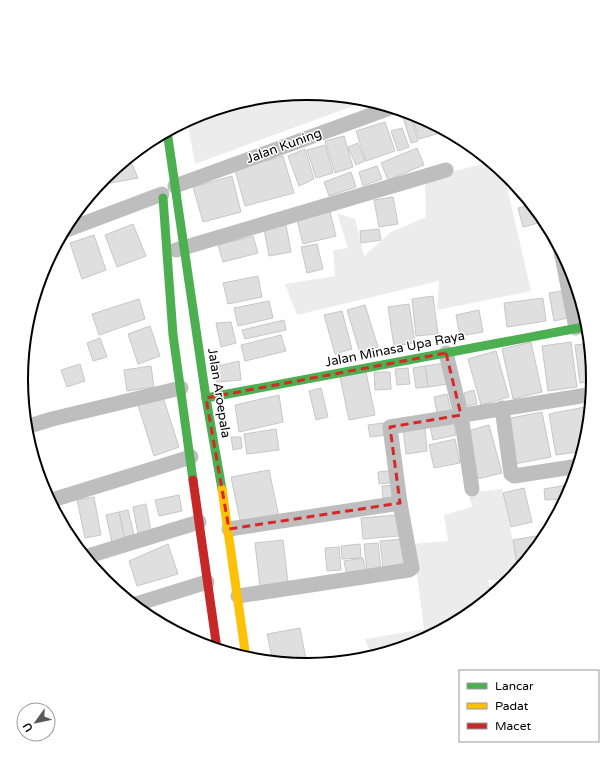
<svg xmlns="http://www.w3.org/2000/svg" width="615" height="758" viewBox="0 0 615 758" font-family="'Varela Round',sans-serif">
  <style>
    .green { fill: #ececec }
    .building { fill: #dfdfdf; stroke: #c7c7c7 }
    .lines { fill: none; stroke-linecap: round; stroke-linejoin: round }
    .street { stroke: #bebebe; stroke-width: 15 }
    .fast { stroke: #4caf50; stroke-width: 9 }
    .slow { stroke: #ffc107; stroke-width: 9 }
    .jam { stroke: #c62828; stroke-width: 9 }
    .marked { fill: none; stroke: #d62828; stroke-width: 3; stroke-dasharray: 8 5; stroke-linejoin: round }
    .labels { text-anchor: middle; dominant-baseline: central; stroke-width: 3; stroke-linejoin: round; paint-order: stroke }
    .street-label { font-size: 13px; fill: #000; stroke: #fff }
    .rim { fill: none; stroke: #000; stroke-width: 2 }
  </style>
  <rect width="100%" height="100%" fill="#fff"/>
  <g class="green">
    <path d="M 308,93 L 360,98 L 361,103 L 195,164 L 187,120 C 224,100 266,97 308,93 Z"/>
    <polygon points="492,162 503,170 531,291 437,310 439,281 297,315 285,284 335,276 333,250 348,248 337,213 355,219 364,256 391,232 426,217 425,178"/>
    <polygon points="502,489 519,570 513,579 488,580 491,597 466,617 452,624 452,625 417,644 372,657 365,639 424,629 413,544 448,541 444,515 472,507 468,493"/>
  </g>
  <g class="building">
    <polygon points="411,113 437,125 440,133 419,139"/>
    <polygon points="410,114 418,141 411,143 403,117"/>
    <polygon points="385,122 395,151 366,161 356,131"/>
    <polygon points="439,126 449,131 441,134"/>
    <polygon points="402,128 409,147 398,151 391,131"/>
    <polygon points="344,136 353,167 335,173 325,141"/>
    <polygon points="358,143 365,161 356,165 348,147"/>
    <polygon points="325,145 333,173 316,178 307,150"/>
    <polygon points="417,148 424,165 388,180 381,163"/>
    <polygon points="305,149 314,179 299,186 288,156"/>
    <polygon points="283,156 294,193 245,206 235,170"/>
    <polygon points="129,157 138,178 99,185 105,176"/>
    <polygon points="377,166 382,179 363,186 359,172"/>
    <polygon points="351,172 356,187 329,196 324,182"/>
    <polygon points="232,176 241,212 203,222 193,187"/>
    <polygon points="515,183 526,196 518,197"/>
    <polygon points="393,197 398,224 379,227 374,200"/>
    <polygon points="533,204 540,213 542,222 523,227 518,208"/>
    <polygon points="330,212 336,236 303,244 297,220"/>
    <polygon points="133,224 146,256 117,267 105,235"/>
    <polygon points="286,225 291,252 269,256 264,229"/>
    <polygon points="379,229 381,240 361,243 360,231"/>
    <polygon points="94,235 106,270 82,279 70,243"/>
    <polygon points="253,236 258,253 223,262 218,245"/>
    <polygon points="317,244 323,269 307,273 301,247"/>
    <polygon points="571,266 572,270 585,311 577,312"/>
    <polygon points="258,276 262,297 228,304 223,283"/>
    <polygon points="562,291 568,318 554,321 549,293"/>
    <polygon points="433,296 438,334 416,336 412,299"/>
    <polygon points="543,298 546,321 507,327 504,303"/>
    <polygon points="139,299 145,319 99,335 92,314"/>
    <polygon points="269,301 273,318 238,326 234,308"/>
    <polygon points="409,304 415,343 394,346 388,307"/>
    <polygon points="365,305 378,347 360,353 347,310"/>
    <polygon points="479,310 483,332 460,336 456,315"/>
    <polygon points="342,311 352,349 335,354 324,315"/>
    <polygon points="284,320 286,330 245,339 242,330"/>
    <polygon points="231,322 236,343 221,347 216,323"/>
    <polygon points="150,326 160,356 138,364 128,334"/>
    <polygon points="281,335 286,351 245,361 241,345"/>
    <polygon points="100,338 107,357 93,361 87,343"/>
    <polygon points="531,342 542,392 513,399 502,349"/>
    <polygon points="571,342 577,387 548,391 542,346"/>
    <polygon points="590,343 594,381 580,383 575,345"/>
    <polygon points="496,351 509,397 481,405 468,359"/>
    <polygon points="239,361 241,380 217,382 214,367"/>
    <polygon points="445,363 448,384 428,387 425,366"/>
    <polygon points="80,364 85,381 67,387 61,370"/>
    <polygon points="151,366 154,387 127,391 124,370"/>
    <polygon points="425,366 428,387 416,388 413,368"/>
    <polygon points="408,368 410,384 397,385 395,369"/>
    <polygon points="366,372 375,415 349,420 340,377"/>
    <polygon points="374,372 390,372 391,389 375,390"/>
    <polygon points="321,388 328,417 316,420 309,391"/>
    <polygon points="474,390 477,404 466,406 464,393"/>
    <polygon points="162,394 179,447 154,456 137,402"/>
    <polygon points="447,394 452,415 438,418 434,397"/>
    <polygon points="279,395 283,422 239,432 235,405"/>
    <polygon points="585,407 589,431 584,451 556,455 549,414"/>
    <polygon points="542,412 551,457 515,464 506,419"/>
    <polygon points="454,422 456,435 433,440 430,426"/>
    <polygon points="384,423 386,435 370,437 368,425"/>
    <polygon points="489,425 502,473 477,479 464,432"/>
    <polygon points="425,427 427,451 406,454 403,429"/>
    <polygon points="276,429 279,450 247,454 244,434"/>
    <polygon points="231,437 241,437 242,448 233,450"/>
    <polygon points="455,439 460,463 434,468 429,445"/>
    <polygon points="269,470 279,517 241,525 231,477"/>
    <polygon points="395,470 396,482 379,484 378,472"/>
    <polygon points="573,484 567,499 545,500 544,489"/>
    <polygon points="397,485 397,497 383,498 382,486"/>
    <polygon points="524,488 532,522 511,527 503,493"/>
    <polygon points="179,495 182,511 159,516 155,500"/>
    <polygon points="94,497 101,535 85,538 77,500"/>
    <polygon points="146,504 151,531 138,534 133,507"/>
    <polygon points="60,508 67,534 54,509"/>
    <polygon points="128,510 134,535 124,537 119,512"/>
    <polygon points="119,512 125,540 112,543 106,515"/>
    <polygon points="397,515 399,536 363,539 361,518"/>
    <polygon points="536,536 538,547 526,562 517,564 513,540"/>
    <polygon points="403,539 405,567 383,568 380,541"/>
    <polygon points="283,540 288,583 260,587 255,543"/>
    <polygon points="378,543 381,571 367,572 364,544"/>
    <polygon points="168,544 178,574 137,586 129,561"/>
    <polygon points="360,544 361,558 342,559 341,546"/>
    <polygon points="339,547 341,570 327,571 325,548"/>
    <polygon points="363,558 366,573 347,576 344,561"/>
    <polygon points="509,582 492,597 489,588"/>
    <polygon points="300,628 307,665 273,662 267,634"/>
  </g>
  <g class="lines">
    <g class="street">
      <polyline points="175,186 393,107"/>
      <polyline points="64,231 162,194"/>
      <polyline points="560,246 576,328"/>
      <polyline points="176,250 446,170"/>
      <polyline points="446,353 461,415 472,489"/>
      <polyline points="502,408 511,474 514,476 579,466"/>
      <polyline points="26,427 52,419 181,388"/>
      <polyline points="49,501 191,457"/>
      <polyline points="229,529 400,503"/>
      <polyline points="85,557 199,522"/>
      <polyline points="238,596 409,570 412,568 400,503 390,427 593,394"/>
      <polyline points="133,605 207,582"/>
    </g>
    <g class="fast">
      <polyline points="167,131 206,398 222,489"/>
      <polyline points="163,198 173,335 193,480"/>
      <polyline points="206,398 589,326"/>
    </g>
    <polyline class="slow" points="222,489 246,658"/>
    <polyline class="jam" points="193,480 217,649"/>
  </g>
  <path class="marked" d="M 446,353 L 461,415 L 390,427 L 400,503 L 229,529 L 206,398 Z"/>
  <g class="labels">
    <g class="street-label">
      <text transform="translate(284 146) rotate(-20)">Jalan Kuning</text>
      <text transform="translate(395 349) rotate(-11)">Jalan Minasa Upa Raya</text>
      <text transform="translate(219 393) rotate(81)">Jalan Aroepala</text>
    </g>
  </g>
  <path d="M0 0H615V758H0ZM28 379a279 279 0 1 1 558 0a279 279 0 1 1-558 0Z" fill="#fff" fill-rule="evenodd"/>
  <path class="rim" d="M28 379a279 279 0 1 1 558 0a279 279 0 1 1-558 0Z"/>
  <rect x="459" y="670" width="140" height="72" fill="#ffffff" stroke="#999999"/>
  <rect x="467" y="683" width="20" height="6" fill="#4caf50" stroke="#999999"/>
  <text x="495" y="690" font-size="12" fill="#000000">Lancar</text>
  <rect x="467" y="703" width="20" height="6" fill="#ffc107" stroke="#999999"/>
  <text x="495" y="710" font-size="12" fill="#000000">Padat</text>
  <rect x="467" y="723" width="20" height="6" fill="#c62828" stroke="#999999"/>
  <text x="495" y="730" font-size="12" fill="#000000">Macet</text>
  <g transform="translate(36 722) rotate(237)"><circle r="19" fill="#ffffff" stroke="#999999"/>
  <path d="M0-3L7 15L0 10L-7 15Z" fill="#595959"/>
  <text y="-6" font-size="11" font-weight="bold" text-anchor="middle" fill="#000000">U</text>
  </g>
</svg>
